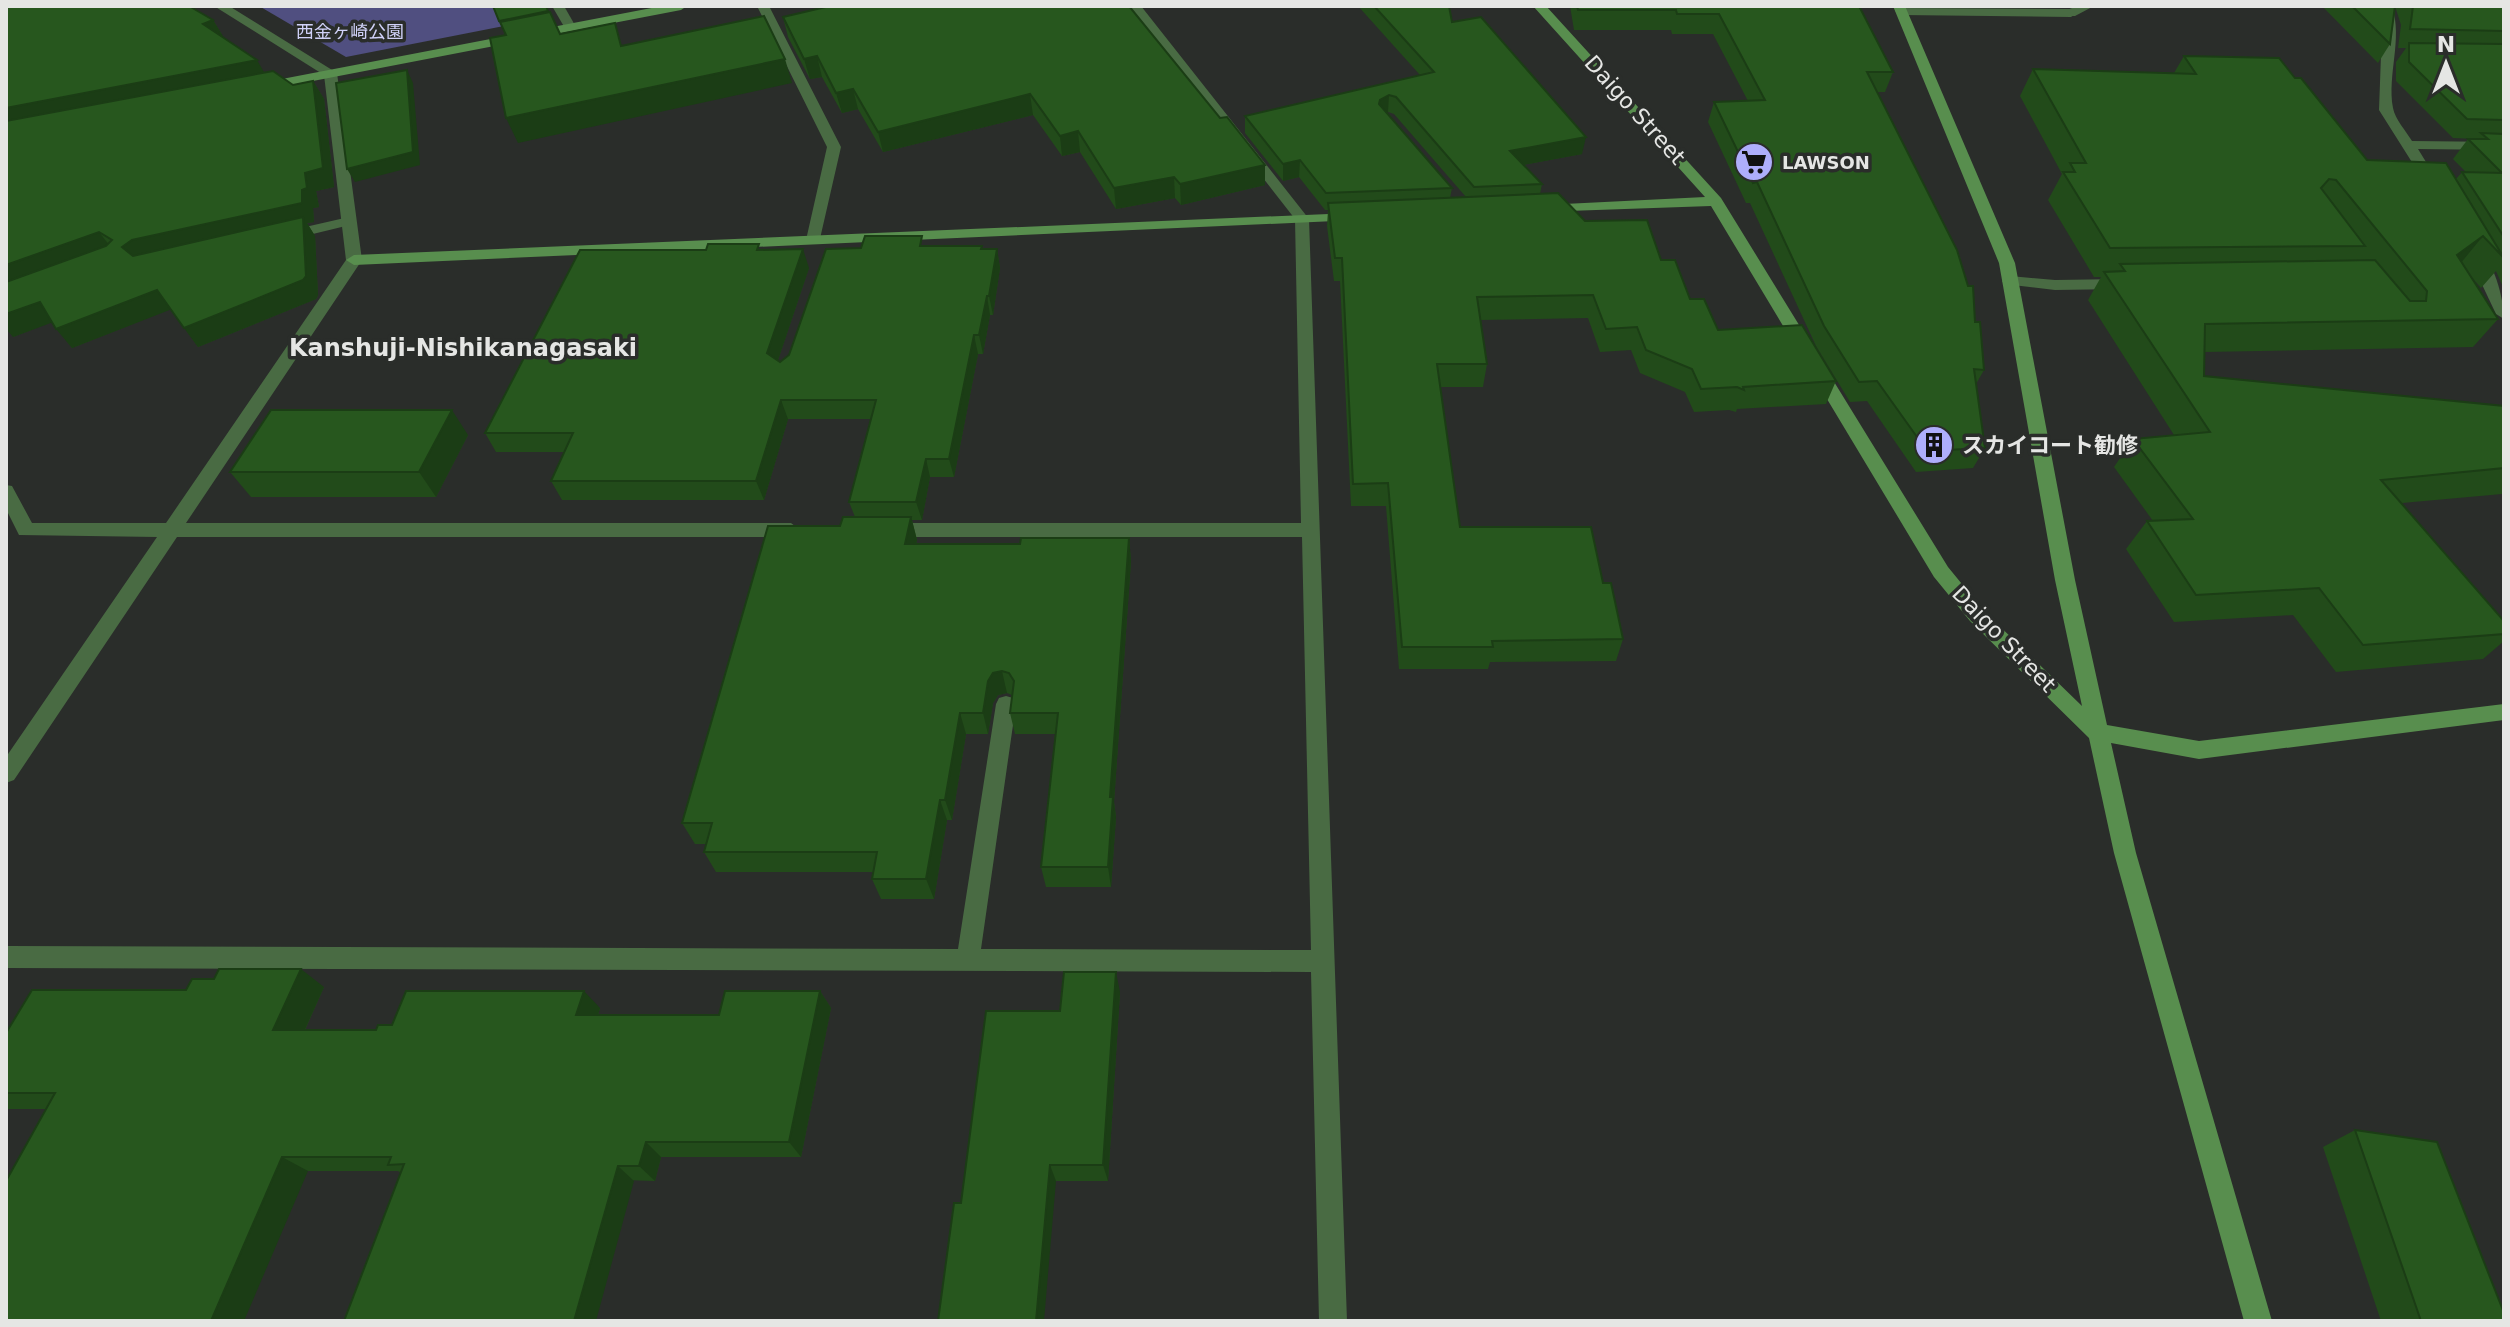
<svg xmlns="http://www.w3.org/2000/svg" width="2510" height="1327" viewBox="0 0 2510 1327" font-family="'DejaVu Sans','Noto Sans JP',sans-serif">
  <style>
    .green { fill: #504f80 }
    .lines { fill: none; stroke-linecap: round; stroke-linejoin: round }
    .lane { fill: #496b43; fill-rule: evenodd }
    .street { fill: #496b43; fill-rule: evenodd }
    .secondary { fill: #588e4e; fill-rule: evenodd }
    .wall { fill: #224b1a; fill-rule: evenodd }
    .shaded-wall { fill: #1b3d15 }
    .building { fill: #27571e; stroke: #1b3d15; stroke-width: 2 }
    .labels { text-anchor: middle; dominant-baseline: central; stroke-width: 7; stroke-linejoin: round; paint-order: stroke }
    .far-park-label { font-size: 18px; fill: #d0d1f8; stroke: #2a2d2a }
    .far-poi-label { font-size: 18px; font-weight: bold; fill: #e5e6e4; stroke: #2a2d2a; text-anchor: start }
    .street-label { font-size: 22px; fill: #e5e6e4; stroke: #2a2d2a }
    .poi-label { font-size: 22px; font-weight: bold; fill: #e5e6e4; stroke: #2a2d2a; text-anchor: start }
    .neighbourhood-label { font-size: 24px; font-weight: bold; fill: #e5e6e4; stroke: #2a2d2a }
  </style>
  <rect width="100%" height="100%" fill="#2a2d2a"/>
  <polygon class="green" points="259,6 492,6 504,26 346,57"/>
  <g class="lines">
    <g class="lane">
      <polygon points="2077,6 2094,6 2075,16 2067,16 2067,10"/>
      <polygon points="349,217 354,218 354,224 284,241 276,236 279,233"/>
      <polygon points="2010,276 2055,280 2121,279 2129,284 2121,289 2055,290 2004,284 2002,281"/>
    </g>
    <g class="street">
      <polygon points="214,6 229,6 337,73 362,260 186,523 791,523 800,530 791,537 177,537 14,780 6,783 6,757 157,537 19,535 6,509 6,485 12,486 32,523 166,523 346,260 324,75"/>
      <polygon points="552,6 564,6 576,27 574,30 566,30"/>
      <polygon points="757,6 769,6 841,147 819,243 809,243 806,240 827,147"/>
      <polygon points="1129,6 1141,6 1309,219 1347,1321 1319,1321 1311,972 6,968 6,946 958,949 996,704 999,698 1006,696 1013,698 1016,704 981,949 1311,950 1302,537 887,537 878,530 887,523 1301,523 1295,219"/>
      <path d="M 2380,6 L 2392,6 C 2403,40 2387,74 2393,108 C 2395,119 2406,131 2412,141 L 2504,142 L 2504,150 L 2418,149 L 2439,183 L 2432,187 L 2427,186 L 2379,110 L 2381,55 L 2386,25 Z"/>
      <polygon points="1897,8 2071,9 2077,13 2071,17 1901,15 1895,11"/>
      <path d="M 2476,250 C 2494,257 2504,301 2504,319 L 2496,314 L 2468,255 Z"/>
    </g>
    <g class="secondary">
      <polygon points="662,6 687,6 681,10 261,91 254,87 261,83"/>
      <polygon points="1533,6 1546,6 1721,198 1948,567 1984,611 2082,706 2055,580 1999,263 1893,6 1905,6 2015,263 2075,580 2107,725 2199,741 2504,704 2504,720 2199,759 2111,743 2136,853 2272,1321 2244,1321 2114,853 2089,738 1970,621 1934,577 1711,206 1539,212 1537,209 1544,205 1705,197"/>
      <polygon points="1352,213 1359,217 1357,220 354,265 346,260 354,255"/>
    </g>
  </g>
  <g class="wall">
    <polygon points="824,6 1129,6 1220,118 1265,165 1265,185 1181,205 1175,198 1116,209 1080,152 1062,156 1033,115 883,152 858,109 842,113 822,77 810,79 788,37 783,17 825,8"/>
    <path d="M 1358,6 L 1449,6 L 1452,22 L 1582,154 L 1523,165 L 1542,184 L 1540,194 L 1585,221 L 1661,260 L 1690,299 L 1718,330 L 1836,381 L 1826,404 L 1737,409 L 1736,412 L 1729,410 L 1694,412 L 1685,392 L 1640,373 L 1631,350 L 1600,352 L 1588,318 L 1480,320 L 1487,364 L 1483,387 L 1440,387 L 1460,527 L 1603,583 L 1623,639 L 1616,661 L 1490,662 L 1488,669 L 1399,669 L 1386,506 L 1351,506 L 1340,281 L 1334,281 L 1327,226 L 1328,210 L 1325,210 L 1299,177 L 1283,181 L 1245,133 L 1245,116 L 1420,75 ZM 1388,112 L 1394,114 L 1466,197 L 1450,198 L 1452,188 L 1386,113 Z"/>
    <polygon points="1570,6 1859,6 1893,72 1885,92 1877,92 1975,322 1984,370 1976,384 1985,448 1973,468 1916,472 1867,401 1850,402 1816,346 1750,203 1746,203 1708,122 1714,102 1748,101 1713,34 1672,34 1671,30 1574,30"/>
    <polygon points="2322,6 2395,6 2390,44 2378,63"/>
    <polygon points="2395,6 2504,6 2504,289 2496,271 2481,288 2469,274 2498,319 2473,347 2204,352 2204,376 2504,406 2504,498 2502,494 2402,503 2504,621 2504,641 2483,659 2336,672 2293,615 2174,622 2126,549 2147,521 2153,521 2114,467 2133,439 2174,435 2088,300 2101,277 2094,277 2048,200 2062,174 2020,96 2033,69 2174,73 2184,56 2295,78 2367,160 2456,179 2462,172 2466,172 2453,159 2468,139 2477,139 2453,138 2396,81 2396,62 2406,48 2398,48 2401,25"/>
    <polygon points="213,20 224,38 265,73 293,85 313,81 324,99 334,187 316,191 319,207 313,208 314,222 307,223 315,236 318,295 316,299 198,347 171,309 72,348 52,322 13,337"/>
    <polygon points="924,246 997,249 1000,268 993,315 990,315 983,354 978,354 954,477 930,477 922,520 912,520 917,540 916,544 1020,544 1129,538 1131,561 1114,802 1116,817 1111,887 1046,887 1041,867 1055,734 1015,734 1010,713 1012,695 1007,693 998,695 993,703 988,734 966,734 952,820 947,820 934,899 881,899 872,879 873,872 716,872 704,852 706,844 695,844 682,823 840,526 855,517 849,502 871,419 788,419 764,500 562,500 551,481 565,452 496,452 485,433 761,250 809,268 778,360 780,362"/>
    <polygon points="468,435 436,497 251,497 230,472"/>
    <polygon points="324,987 305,1030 376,1030 392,1025 600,1008 598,1015 719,1015 820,991 831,1008 801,1157 661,1157 655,1181 401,1173 398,1171 308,1171 46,1109 6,1109 6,1033 186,990"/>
    <polygon points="1120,992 1108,1181 1056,1181 961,1203 1060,1011"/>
    <polygon points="2355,1130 2504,1321 2381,1321 2323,1147"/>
  </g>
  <g class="shaded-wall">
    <polygon points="213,20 224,38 203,24"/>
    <polygon points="817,56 822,77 810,79 804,59"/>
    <polygon points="785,59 792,83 518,143 506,118"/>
    <polygon points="257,60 268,79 6,129 6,108"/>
    <polygon points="407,70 413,83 420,165 355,182 347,169"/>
    <polygon points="313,81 324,99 334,187 316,191 319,207 313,208 314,222 307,223 315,236 318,295 316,299 198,347 184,328 303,280 136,266 122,247 132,240 302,190 305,173"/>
    <polygon points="853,89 858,109 842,113 836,93"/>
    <polygon points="1030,94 1033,115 883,152 878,132"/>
    <polygon points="1389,95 1388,112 1379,116 1378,121 1380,100"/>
    <polygon points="1078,131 1080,152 1062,156 1060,136"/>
    <polygon points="1586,137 1582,154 1507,168 1510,151"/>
    <polygon points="1300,160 1299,177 1283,181 1283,164"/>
    <polygon points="1265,165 1265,185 1181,205 1180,184"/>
    <polygon points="1174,177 1175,198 1116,209 1114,188"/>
    <polygon points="99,232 114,251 6,290 6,265"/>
    <polygon points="2483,236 2460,264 2457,255"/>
    <polygon points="803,249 809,268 774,372 767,353"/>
    <polygon points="997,249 1000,268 993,315 989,296"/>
    <polygon points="157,290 172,309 72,348 56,329"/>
    <polygon points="987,296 990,315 983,354 979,335"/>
    <polygon points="40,302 56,321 13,337 6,329 6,314"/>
    <polygon points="974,335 978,354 954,477 949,459"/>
    <polygon points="781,400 788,419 764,500 756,481"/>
    <polygon points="452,410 468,435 436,497 419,472"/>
    <polygon points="926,459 930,477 922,520 916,502"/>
    <polygon points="911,517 917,540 912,567 905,544"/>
    <polygon points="1129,538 1131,561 1114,802 1116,817 1111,887 1108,867 1110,797"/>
    <polygon points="1002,671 1007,693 998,695 993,703 988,734 983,713 988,681 993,673"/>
    <polygon points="960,713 966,734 952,820 945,800"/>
    <polygon points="940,800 947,820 934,899 926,879"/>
    <polygon points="301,969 324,987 297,1047 273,1030"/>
    <polygon points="1116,972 1120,992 1108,1181 1103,1165"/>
    <polygon points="584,991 600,1008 593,1032 576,1015"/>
    <polygon points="820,991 831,1008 801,1157 789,1142"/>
    <polygon points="646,1142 661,1157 655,1181 639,1166"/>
    <polygon points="282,1157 308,1171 244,1321 211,1321"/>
    <polygon points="1050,1165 1056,1181 1044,1321 1036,1321"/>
    <polygon points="618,1166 634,1181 596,1321 574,1321"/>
  </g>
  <g class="building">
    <polygon points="6,6 189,6 213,20 203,24 257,60 6,108"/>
    <polygon points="493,6 546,6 548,11 499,21"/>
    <polygon points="830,6 1129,6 1220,118 1227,117 1265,165 1180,184 1174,177 1114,188 1078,131 1060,136 1030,94 878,132 853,89 836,93 817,56 804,59 783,17"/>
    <polygon points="1374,6 1449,6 1452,22 1481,17 1586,137 1510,151 1542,184 1474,187 1396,97 1389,95 1380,100 1379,104 1452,188 1326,193 1300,160 1283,164 1245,116 1434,72"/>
    <polygon points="1577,6 1859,6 1893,72 1867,72 1957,250 1968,286 1973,286 1975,322 1980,322 1984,370 1974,369 1985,448 1927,451 1877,381 1859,382 1824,326 1757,182 1753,183 1714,102 1765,100 1719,14 1677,14 1676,10 1578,10"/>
    <polygon points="2352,6 2395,6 2390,44"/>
    <polygon points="2413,6 2504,6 2504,31 2410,29"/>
    <polygon points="550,12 560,34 615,23 621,46 764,16 785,59 506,118 490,38 506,35 500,22"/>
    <polygon points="2409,43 2504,44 2504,120 2467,119 2409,62"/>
    <polygon points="2184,56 2279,58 2295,78 2301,78 2367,160 2446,163 2504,258 2483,236 2457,255 2498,319 2205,324 2204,376 2504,406 2504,468 2381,480 2504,621 2504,634 2363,645 2319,588 2196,595 2147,521 2193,519 2133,439 2210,432 2104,272 2125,271 2120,264 2375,260 2410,301 2426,301 2427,291 2336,180 2329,179 2321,188 2365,246 2110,248 2063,172 2075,172 2070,163 2086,163 2033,69 2196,74"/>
    <polygon points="407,70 413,152 347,169 336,83"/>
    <polygon points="273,71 293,85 313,81 323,168 305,173 307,188 302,190 302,203 132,240 122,247 133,256 303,217 306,276 303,280 184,328 157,290 56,329 40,302 6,314 6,282 106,246 112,240 99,232 6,265 6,121"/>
    <polygon points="2481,133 2504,134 2504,237 2462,172 2502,173 2468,139 2488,139"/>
    <polygon points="1558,193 1585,221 1647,220 1661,260 1675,260 1690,299 1704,299 1718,330 1802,325 1836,381 1743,387 1744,390 1737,387 1701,389 1692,369 1646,350 1637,327 1606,329 1593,295 1477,297 1487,364 1437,364 1460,527 1591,527 1603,583 1611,583 1623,639 1492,641 1493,647 1402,647 1388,483 1353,484 1342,258 1335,258 1328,203"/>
    <polygon points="865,236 922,236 920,246 982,246 981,249 997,249 989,296 987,296 979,335 974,335 949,459 926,459 916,502 849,502 876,400 781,400 756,481 551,481 573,433 485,433 580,250 706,250 708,244 759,244 757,250 803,249 767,353 780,362 789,355 826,249 861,248"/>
    <polygon points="271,410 452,410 419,472 230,472"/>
    <polygon points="843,517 911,517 905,544 1020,544 1021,538 1129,538 1110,797 1113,797 1108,867 1041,867 1058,713 1010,713 1014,681 1009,673 1002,671 993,673 988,681 983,713 960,713 945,800 940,800 926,879 872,879 877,852 704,852 712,823 682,823 768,526 840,526"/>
    <polygon points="219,969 301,969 273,1030 376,1030 378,1025 392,1025 406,991 584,991 576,1015 719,1015 725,991 820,991 789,1142 646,1142 639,1166 618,1166 574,1321 344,1321 404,1164 388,1165 391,1157 282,1157 211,1321 6,1321 6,1181 55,1093 6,1093 6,1033 32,990 186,990 192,979 214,979"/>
    <polygon points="1064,972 1116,972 1103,1165 1050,1165 1036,1321 938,1321 954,1203 961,1203 986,1011 1060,1011"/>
    <polygon points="2355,1130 2437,1142 2504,1313 2504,1321 2421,1321"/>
  </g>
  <defs>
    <g id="supermarket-disc" transform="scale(2)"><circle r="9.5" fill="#aeaefb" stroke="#2a2d2a"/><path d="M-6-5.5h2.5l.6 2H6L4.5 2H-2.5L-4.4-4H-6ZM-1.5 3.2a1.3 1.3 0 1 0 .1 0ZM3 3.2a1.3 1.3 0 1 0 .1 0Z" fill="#111"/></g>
    <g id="building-disc" transform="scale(2)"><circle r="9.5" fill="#aeaefb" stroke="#2a2d2a"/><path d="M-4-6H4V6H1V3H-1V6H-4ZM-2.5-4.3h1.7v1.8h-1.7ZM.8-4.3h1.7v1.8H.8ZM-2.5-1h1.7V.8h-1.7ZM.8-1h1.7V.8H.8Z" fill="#111"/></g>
  </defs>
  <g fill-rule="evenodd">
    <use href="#supermarket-disc" x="1754" y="162"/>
    <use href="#building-disc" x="1934" y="445"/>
  </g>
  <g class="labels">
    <g class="far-park-label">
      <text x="350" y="31">西金ヶ崎公園</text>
    </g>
    <g class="far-poi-label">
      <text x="1782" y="162">LAWSON</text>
    </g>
    <g class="street-label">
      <text transform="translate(1635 110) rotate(48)">Daigo Street</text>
      <text transform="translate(2004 639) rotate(46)">Daigo Street</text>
    </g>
    <g class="poi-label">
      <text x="1962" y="445">スカイコート勧修</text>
    </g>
    <g class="neighbourhood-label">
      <text x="463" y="348">Kanshuji-Nishikanagasaki</text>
    </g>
  </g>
  <rect width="2510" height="1327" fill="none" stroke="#e5e6e4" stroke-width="16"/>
  <g transform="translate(2446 64)" stroke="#2a2d2a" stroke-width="6" paint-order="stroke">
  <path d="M0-6L14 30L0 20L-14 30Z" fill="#e5e6e4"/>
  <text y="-12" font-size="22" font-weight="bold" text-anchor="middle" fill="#e5e6e4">N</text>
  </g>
</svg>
